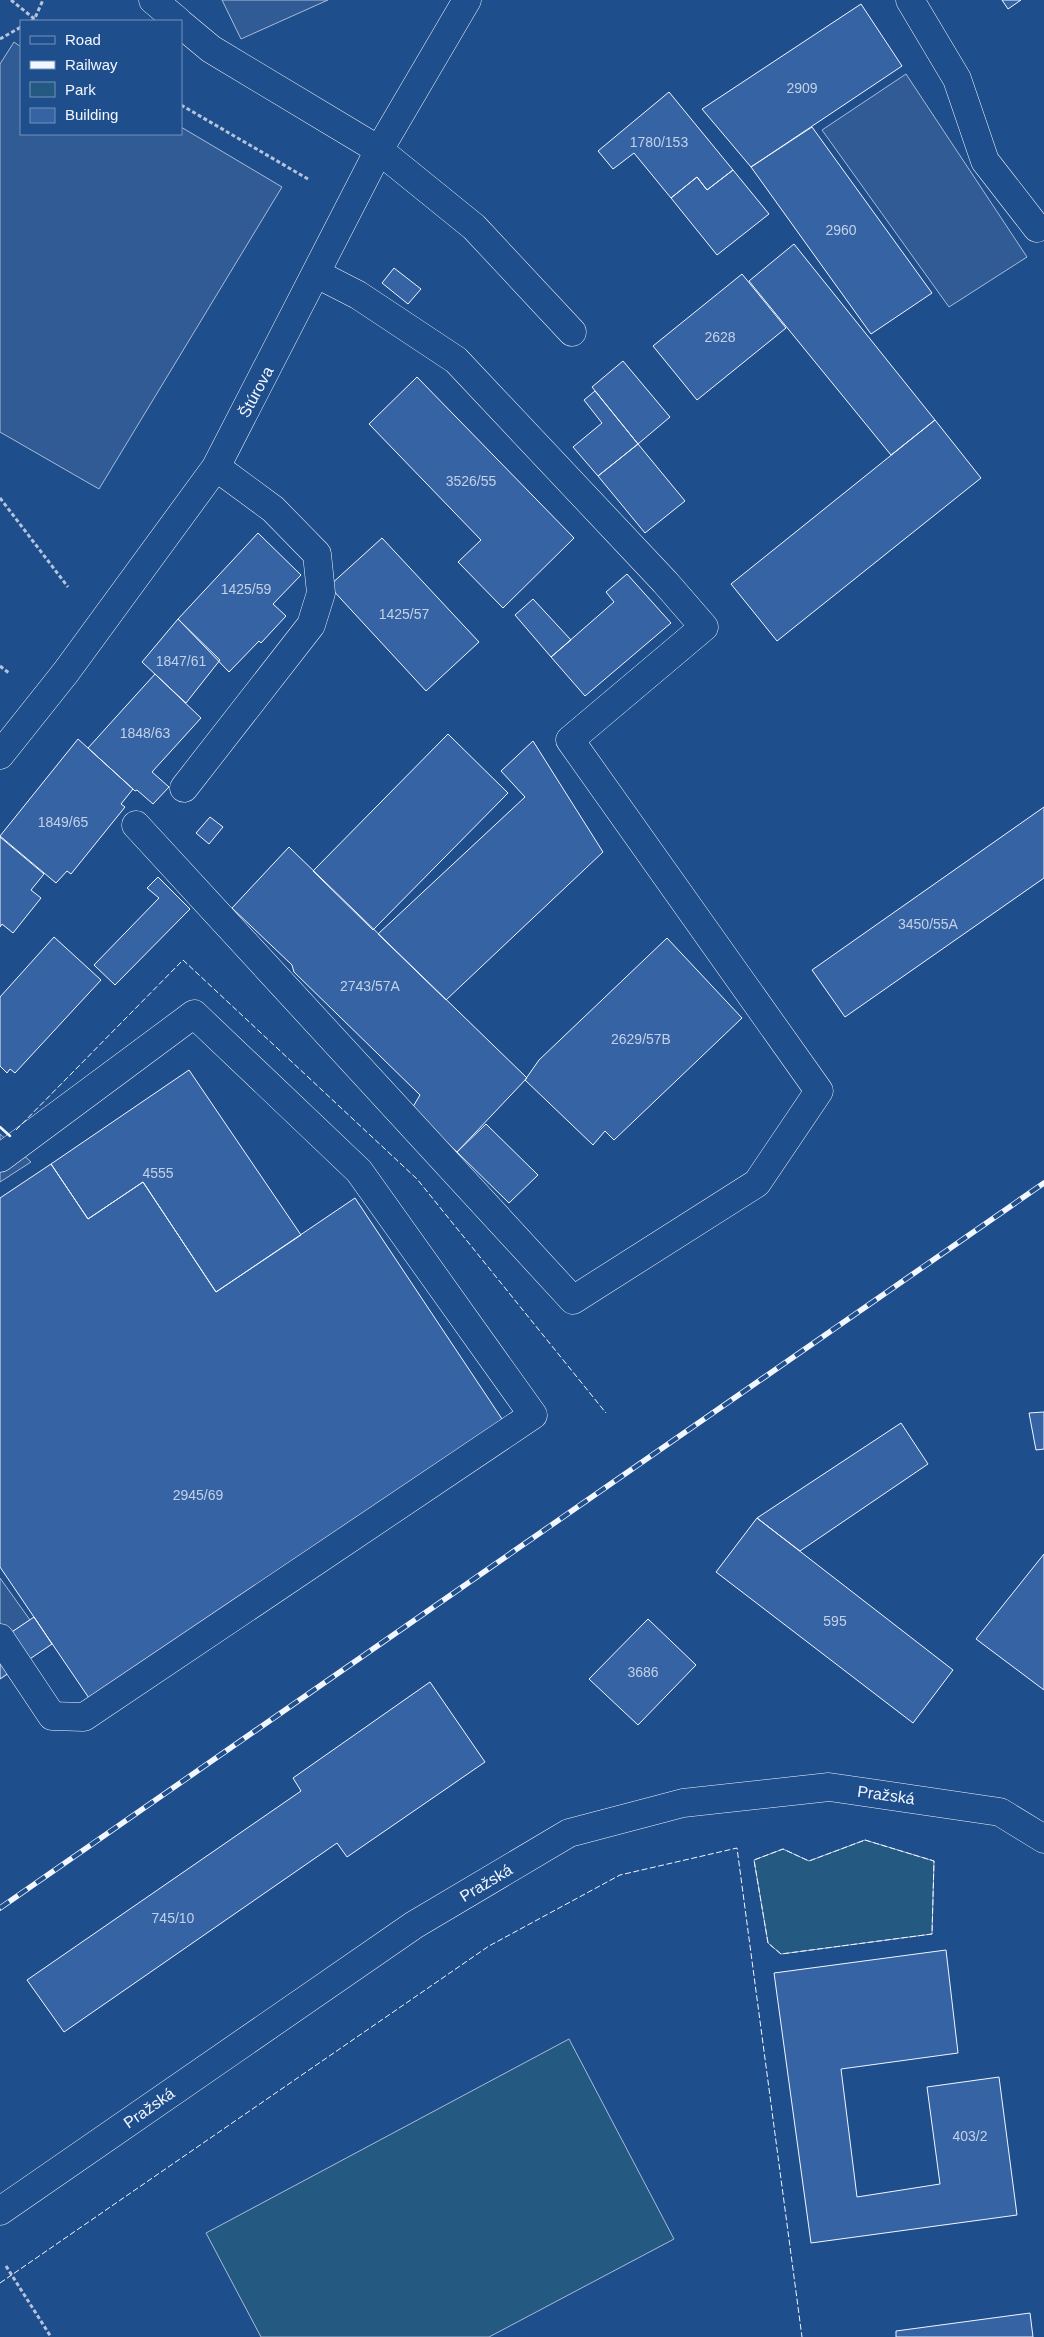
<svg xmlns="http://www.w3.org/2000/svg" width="1044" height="2337" font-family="Arial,sans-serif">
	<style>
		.green { fill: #245a82; stroke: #a8bbd7 }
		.parking { fill: #305b95; stroke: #a8bbd7 }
		.building { fill: #3563a3; stroke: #f2f6ff }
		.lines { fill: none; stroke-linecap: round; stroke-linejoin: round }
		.minor-casing { stroke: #f2f6ff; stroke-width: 29 }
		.path { stroke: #b3c4dc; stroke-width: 3; stroke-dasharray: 4 2.5; stroke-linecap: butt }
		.minor { stroke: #1f4e8c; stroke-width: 28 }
		.rail-casing { stroke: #f2f6ff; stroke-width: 5.5 }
		.rail { stroke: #1f4e8c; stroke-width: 4; stroke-dasharray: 11; stroke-linecap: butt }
		.fence { stroke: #f2f6ff; stroke-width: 1; stroke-dasharray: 6 2.5; stroke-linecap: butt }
		.wall { stroke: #f2f6ff; stroke-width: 2.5 }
		.labels { text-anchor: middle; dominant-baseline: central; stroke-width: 4; stroke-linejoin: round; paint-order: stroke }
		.number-label { font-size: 14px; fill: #c3d1e8 }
		.street-label { font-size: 16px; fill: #f2f6ff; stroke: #1f4e8c }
	</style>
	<rect width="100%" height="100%" fill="#1f4e8c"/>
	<!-- green -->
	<path class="green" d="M 865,1840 L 934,1861 L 932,1934 L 781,1954 L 768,1943 L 754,1860 L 783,1849 L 809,1861 Z
		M 569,2039 L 674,2239 L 489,2337 L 261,2337 L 206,2233 Z"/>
	<!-- parking -->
	<path class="parking" d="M 222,0 L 328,0 L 241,39 Z
		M 14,42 L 21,47 L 21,134 L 181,134 L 181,127 L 282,187 L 99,489 L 0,432 L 0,64 Z
		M 906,74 L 1027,257 L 949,307 L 822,130 Z
		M 0,1134 L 31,1162 L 0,1182 Z
		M 0,1578 L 30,1620 L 0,1640 Z"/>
	<!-- building -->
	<path class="building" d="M 1002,0 L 1021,0 L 1008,9 Z
		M 861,4 L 902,66 L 751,167 L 702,109 Z
		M 669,92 L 733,170 L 707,190 L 697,177 L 671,198 L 634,153 L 613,169 L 598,151 Z
		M 812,127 L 932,293 L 871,334 L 751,167 Z
		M 733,170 L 769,214 L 717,255 L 671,198 L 697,177 L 707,190 Z
		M 794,244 L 935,420 L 891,455 L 749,281 Z
		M 394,268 L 421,289 L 408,304 L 382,283 Z
		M 742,274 L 786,328 L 697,400 L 653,346 Z
		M 623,361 L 670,417 L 638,444 L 592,387 Z
		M 417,377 L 574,538 L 503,608 L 458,562 L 481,540 L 369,424 Z
		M 595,391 L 638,444 L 598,476 L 573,447 L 602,423 L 584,400 Z
		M 935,420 L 981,478 L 777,641 L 731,584 Z
		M 638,444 L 685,501 L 645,533 L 598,476 Z
		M 258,533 L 301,575 L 273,604 L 286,616 L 261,643 L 259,641 L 229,672 L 178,619 Z
		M 382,538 L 479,642 L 426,691 L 329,586 Z
		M 627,574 L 671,623 L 585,696 L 551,657 L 614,602 L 606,592 Z
		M 533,599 L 571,640 L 551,657 L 515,615 Z
		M 178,619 L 220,660 L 186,703 L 142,662 Z
		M 155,674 L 201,718 L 152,772 L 169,787 L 153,804 L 137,790 L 135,791 L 133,789 L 88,748 Z
		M 448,734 L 508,793 L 373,930 L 313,871 Z
		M 78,739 L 133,789 L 121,804 L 125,807 L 71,874 L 67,871 L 56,883 L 0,836 Z
		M 533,741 L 603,852 L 446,1000 L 378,934 L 525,797 L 501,771 Z
		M 1044,807 L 1044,878 L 845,1017 L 812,970 Z
		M 210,817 L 223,827 L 209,844 L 196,833 Z
		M 0,837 L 44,874 L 31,890 L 41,898 L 13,933 L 2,924 L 0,927 Z
		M 289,847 L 527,1078 L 457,1152 L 411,1110 L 420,1095 L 294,972 L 292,965 L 232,908 Z
		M 158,877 L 190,909 L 115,985 L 94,965 L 159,898 L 147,888 Z
		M 54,937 L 101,980 L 15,1073 L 10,1069 L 7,1073 L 0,1066 L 0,997 Z
		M 667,938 L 742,1018 L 614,1140 L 605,1131 L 593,1145 L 525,1080 L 539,1060 Z
		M 189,1070 L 301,1235 L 216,1292 L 143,1182 L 88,1219 L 51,1164 Z
		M 486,1124 L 538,1175 L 509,1203 L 457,1152 Z
		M 51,1164 L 88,1219 L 143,1182 L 216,1292 L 355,1198 L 504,1422 L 91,1701 L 0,1567 L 0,1198 Z
		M 1044,1412 L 1044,1449 L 1036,1450 L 1029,1413 Z
		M 901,1423 L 928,1464 L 800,1551 L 757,1518 Z
		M 757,1518 L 953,1670 L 913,1723 L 716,1572 Z
		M 1044,1554 L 1044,1690 L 976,1639 Z
		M 34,1617 L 52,1644 L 0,1679 L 0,1640 Z
		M 648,1619 L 696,1665 L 638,1725 L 589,1679 Z
		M 430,1682 L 485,1762 L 347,1857 L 337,1843 L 64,2032 L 27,1980 L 301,1791 L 293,1778 Z
		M 946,1950 L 958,2053 L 841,2069 L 857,2197 L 940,2184 L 927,2087 L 999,2077 L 1017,2215 L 811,2243 L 774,1973 Z
		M 1030,2313 L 1033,2337 L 896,2337 L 896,2331 Z"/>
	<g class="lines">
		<!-- minor casing -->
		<g class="minor-casing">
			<path id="minor" d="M 153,0 L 178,21
				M 910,0 L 957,79 L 985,161 L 1037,228
				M 181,24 L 211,49 L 379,150 L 474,227 L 572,332
				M 0,755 L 66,672 L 216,467 L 379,150 L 467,0
				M 184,788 L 311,625 L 321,593 L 317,554 L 273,509 L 216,467
				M 136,825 L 573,1300 L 757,1183 L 819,1091 L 570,740 L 704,627 L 665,582 L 456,360 L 358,295 L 317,274
				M 0,1158 L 194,1014 L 359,1171 L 533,1415 L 84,1717 L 52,1716 L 0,1638
				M 0,2211 L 414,1925 L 569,1833 L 683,1803 L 829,1787 L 1000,1812 L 1044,1839"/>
		</g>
		<!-- path -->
		<path class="path" d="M 11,0 L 37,21
			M 31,21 L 34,20 L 43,0
			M 0,39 L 21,27
			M 181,105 L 308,179
			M 0,498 L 68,587
			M 0,666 L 9,673
			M 6,2266 L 51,2337"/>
		<!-- minor -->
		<use href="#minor" class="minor"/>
		<!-- rail casing -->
		<g class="rail-casing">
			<path id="rail" d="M 0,1908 L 1044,1183"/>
		</g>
		<!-- rail -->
		<use href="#rail" class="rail"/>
		<!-- fence -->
		<path class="fence" d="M 16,1130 L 183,960 L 417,1179 L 606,1413
			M 865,1840 L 934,1861 L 932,1934 L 781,1954 L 768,1943 L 754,1860 L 783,1849 L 809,1861 Z
			M 0,2283 L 489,1946 L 620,1875 L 737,1848 L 802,2337"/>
		<!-- wall -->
		<path class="wall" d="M 0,1127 L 10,1136"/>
	</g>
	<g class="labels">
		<!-- number labels -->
		<g class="number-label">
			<text x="802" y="88">2909</text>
			<text x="659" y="142">1780/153</text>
			<text x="841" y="230">2960</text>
			<text x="720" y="337">2628</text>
			<text x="471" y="481">3526/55</text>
			<text x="246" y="589">1425/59</text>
			<text x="404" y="614">1425/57</text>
			<text x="181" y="661">1847/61</text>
			<text x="145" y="733">1848/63</text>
			<text x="63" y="822">1849/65</text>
			<text x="928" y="924">3450/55A</text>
			<text x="370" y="986">2743/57A</text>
			<text x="641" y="1039">2629/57B</text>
			<text x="158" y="1173">4555</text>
			<text x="198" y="1495">2945/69</text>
			<text x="835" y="1621">595</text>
			<text x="643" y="1672">3686</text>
			<text x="173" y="1918">745/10</text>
			<text x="970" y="2136">403/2</text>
		</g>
		<!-- street labels -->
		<g class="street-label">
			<text transform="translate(256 392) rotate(-62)">Štúrova</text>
			<text transform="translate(886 1795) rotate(8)">Pražská</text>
			<text transform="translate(486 1883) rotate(-31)">Pražská</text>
			<text transform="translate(149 2108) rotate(-35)">Pražská</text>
		</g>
	</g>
	<!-- legend -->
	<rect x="20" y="20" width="162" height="115" fill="#1f4e8c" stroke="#7391ba"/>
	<rect x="30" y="36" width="25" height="8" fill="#1f4e8c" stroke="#7391ba"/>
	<text x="65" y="45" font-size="15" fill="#f2f6ff">Road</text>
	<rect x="30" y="61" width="25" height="8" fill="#f2f6ff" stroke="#7391ba"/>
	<text x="65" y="70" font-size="15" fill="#f2f6ff">Railway</text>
	<rect x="30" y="82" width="25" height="15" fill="#245a82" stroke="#7391ba"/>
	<text x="65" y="95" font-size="15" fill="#f2f6ff">Park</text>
	<rect x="30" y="108" width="25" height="15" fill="#3563a3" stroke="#7391ba"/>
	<text x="65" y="120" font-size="15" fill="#f2f6ff">Building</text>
</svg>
